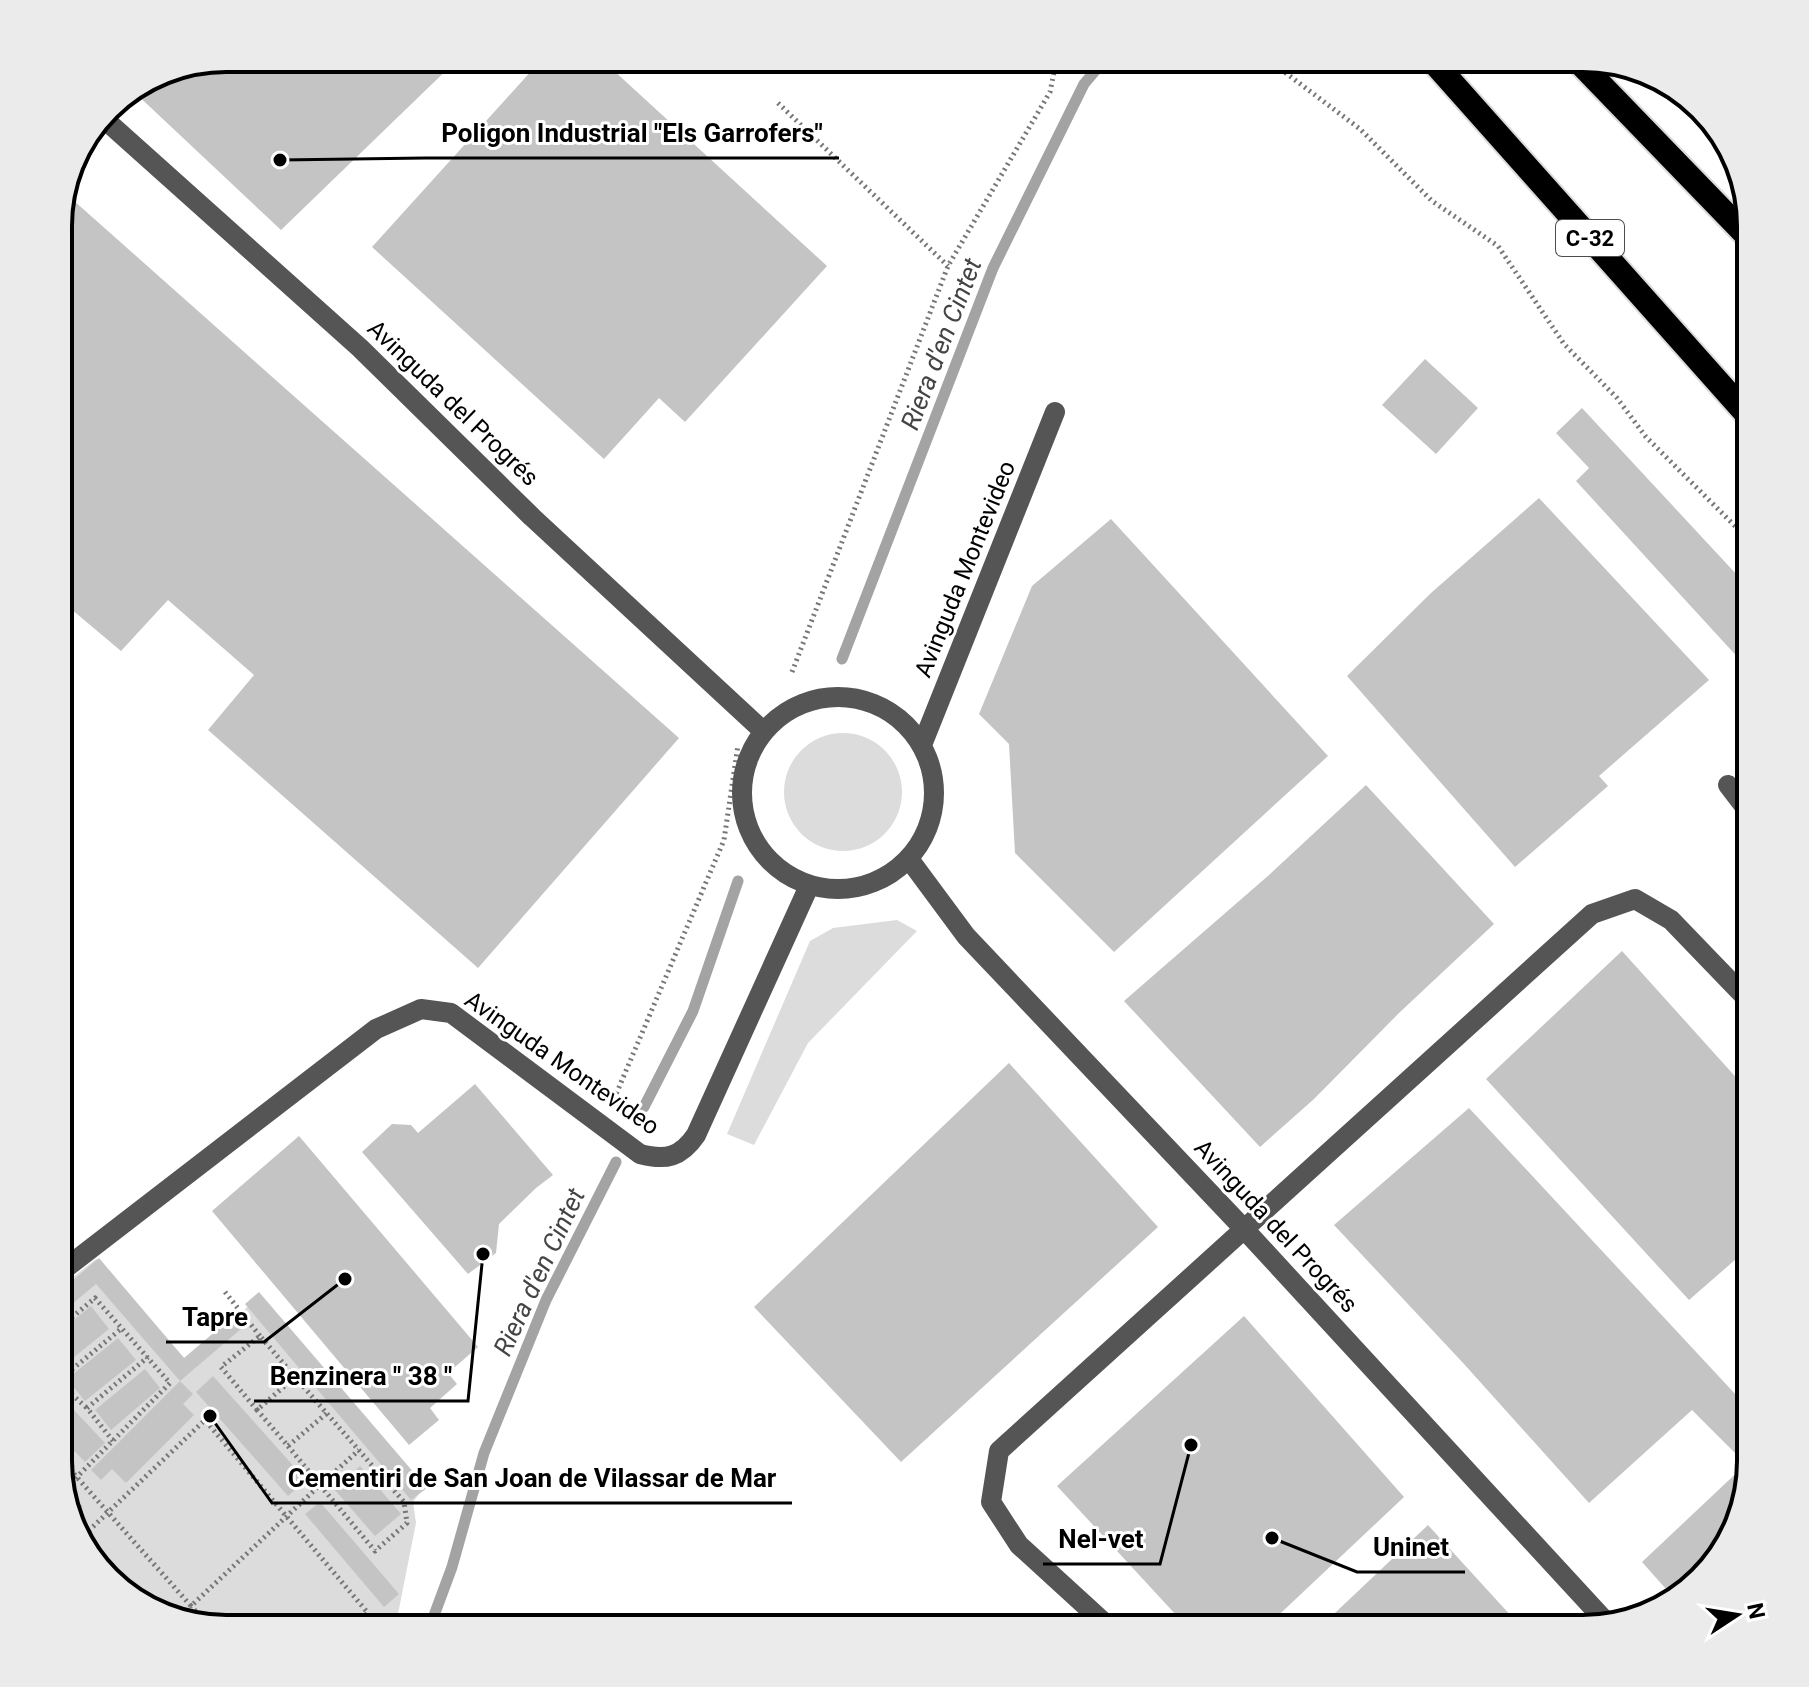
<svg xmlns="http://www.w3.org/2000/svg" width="1809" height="1687" font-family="Roboto,sans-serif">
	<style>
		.green { fill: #dcdcdc }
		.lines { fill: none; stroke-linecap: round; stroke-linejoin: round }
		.stream { stroke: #a3a3a3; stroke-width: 11 }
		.building { fill: #c4c4c4 }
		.highway-casing { stroke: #dbdbdb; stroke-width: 28 }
		.path { stroke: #777; stroke-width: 5; stroke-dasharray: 2 4; stroke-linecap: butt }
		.minor { stroke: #555; stroke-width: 20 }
		.highway { stroke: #000; stroke-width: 24 }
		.labels { text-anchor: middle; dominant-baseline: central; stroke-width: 6; stroke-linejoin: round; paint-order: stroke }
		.shield { fill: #fff; stroke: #4c4c4c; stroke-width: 2 }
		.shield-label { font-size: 22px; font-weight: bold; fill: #000 }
		.street-label { font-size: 24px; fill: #000; stroke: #fff }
		.water-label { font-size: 26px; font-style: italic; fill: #444; stroke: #fff }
		.rim { fill: none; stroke: #000; stroke-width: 4 }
		.leader { fill: none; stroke: #000; stroke-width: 3 }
		.callout-dot { fill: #000; stroke: #fff; stroke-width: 3 }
		.callout-label { font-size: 26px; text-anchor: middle; font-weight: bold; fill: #000; stroke: #fff; stroke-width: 6; stroke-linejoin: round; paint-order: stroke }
	</style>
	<rect width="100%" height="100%" fill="#fff"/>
	<!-- green -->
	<path class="green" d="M784 792a59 59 0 1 1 118 0a59 59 0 1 1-118 0Z
		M 897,920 L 917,931 L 808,1043 L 754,1145 L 727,1134 L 810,941 L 833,928 Z
		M 96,1259 L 186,1360 L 259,1297 L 424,1487 L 413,1502 L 416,1523 L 395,1629 L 226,1629 L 161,1616 L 107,1579 L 71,1526 L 58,1471 L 58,1289 Z"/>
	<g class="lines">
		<!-- stream -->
		<path class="stream" d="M 842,659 L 993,268 L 1084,84 L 1106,58
			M 644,1107 L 693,1011 L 738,881
			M 429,1629 L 452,1567 L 484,1453 L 546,1300 L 616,1162"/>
	</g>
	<!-- building -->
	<path class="building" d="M 226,58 L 459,58 L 281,230 L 132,90 L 162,71 Z
		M 543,58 L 600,58 L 827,266 L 685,422 L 659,398 L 604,459 L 372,247 Z
		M 64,192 L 679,738 L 478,968 L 208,730 L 254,675 L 168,600 L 121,651 L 58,598 L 58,215 Z
		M 1425,359 L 1478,408 L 1436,454 L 1382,405 Z
		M 1582,408 L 1751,590 L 1751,654 L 1742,662 L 1576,481 L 1589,468 L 1556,433 Z
		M 1539,498 L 1709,680 L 1599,776 L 1608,786 L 1515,867 L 1347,676 L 1431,593 Z
		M 1111,519 L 1328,756 L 1114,952 L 1015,853 L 1009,744 L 979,714 L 1032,586 Z
		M 1366,785 L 1494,924 L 1399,1013 L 1314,1099 L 1260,1147 L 1124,1001 L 1269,875 Z
		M 1622,951 L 1751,1094 L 1751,1246 L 1689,1300 L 1486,1079 Z
		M 1009,1063 L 1158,1227 L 901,1462 L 754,1307 Z
		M 475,1084 L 553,1175 L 536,1188 L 499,1224 L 496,1253 L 468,1274 L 362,1152 L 392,1124 L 411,1125 L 418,1133 Z
		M 1469,1108 L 1751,1411 L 1751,1461 L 1738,1526 L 1701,1580 L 1674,1598 L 1642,1562 L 1746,1464 L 1692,1410 L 1589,1503 L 1464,1364 L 1334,1225 Z
		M 299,1136 L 478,1347 L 448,1373 L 457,1384 L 430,1408 L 439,1420 L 409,1445 L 212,1211 Z
		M 99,1258 L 184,1358 L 231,1318 L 241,1329 L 180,1381 L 96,1284 L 58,1316 L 58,1293 Z
		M 259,1292 L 427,1488 L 411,1500 L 245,1304 Z
		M 91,1306 L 109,1329 L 58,1370 L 58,1333 Z
		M 1244,1316 L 1404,1497 L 1264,1629 L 1189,1629 L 1057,1486 Z
		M 118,1338 L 136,1360 L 85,1401 L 67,1379 Z
		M 145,1369 L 160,1388 L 111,1430 L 95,1410 Z
		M 213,1376 L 306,1480 L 288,1496 L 196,1392 Z
		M 180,1381 L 193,1394 L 183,1404 L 194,1415 L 126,1483 L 112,1469 L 101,1480 L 91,1470 Z
		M 58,1393 L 105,1443 L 85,1462 L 58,1434 Z
		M 360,1466 L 401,1514 L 375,1536 L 334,1489 Z
		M 70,1496 L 83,1506 L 71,1519 L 82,1527 L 76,1533 L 71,1526 L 65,1500 Z
		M 320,1502 L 399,1594 L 384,1607 L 305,1514 Z
		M 1428,1525 L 1523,1629 L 1318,1629 Z"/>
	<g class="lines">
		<!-- highway casing -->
		<g class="highway-casing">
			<path id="highway" d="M 1430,58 L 1751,419
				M 1575,58 L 1751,240"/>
		</g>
		<!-- path -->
		<path class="path" d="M 1266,58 L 1360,129 L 1432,201 L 1498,246 L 1564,344 L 1617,398 L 1646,437 L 1751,542
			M 778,103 L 948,266
			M 792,672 L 948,266 L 1050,92 L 1057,58
			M 614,1099 L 724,840 L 738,745
			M 225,1292 L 260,1336
			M 58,1329 L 95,1298 L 170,1383 L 63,1491
			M 58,1381 L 122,1328
			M 58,1382 L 87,1408
			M 257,1410 L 221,1367 L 260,1336 L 295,1377 L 257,1410 L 288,1446 L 327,1413
			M 113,1441 L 87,1408 L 148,1357
			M 288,1446 L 320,1485 L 359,1450
			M 58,1456 L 191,1606 L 320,1485 L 375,1551 L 407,1523 L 404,1502 L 295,1377
			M 80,1539 L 205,1420 L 368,1613 L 351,1629
			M 177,1619 L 191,1606 L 208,1625"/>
		<!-- minor -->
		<path class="minor" d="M 102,117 L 360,348 L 532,517 L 763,731
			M742 793a96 96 0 1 1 192 0a96 96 0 1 1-192 0Z
			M 922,745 L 1055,412
			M 1728,785 L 1751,815
			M 909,859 L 966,936 L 1245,1230 L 1609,1625
			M 58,1274 L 376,1029 L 421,1009 L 451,1013 L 640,1154 C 666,1161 681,1157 696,1135 L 809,886
			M 1111,1629 L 1019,1545 L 991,1502 L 999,1451 L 1592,914 L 1635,899 L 1671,920 L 1751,1003"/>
		<!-- highway -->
		<use href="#highway" class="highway"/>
	</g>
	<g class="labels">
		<!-- shield labels -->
		<rect class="shield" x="1556" y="220" width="68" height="36" rx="6"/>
		<g class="shield-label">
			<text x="1590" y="238">C-32</text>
		</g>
		<!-- street labels -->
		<g class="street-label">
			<text transform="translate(453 403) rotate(44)">Avinguda del Progrés</text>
			<text transform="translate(965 569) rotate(-68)">Avinguda Montevideo</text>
			<text transform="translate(562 1063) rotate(35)">Avinguda Montevideo</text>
			<text transform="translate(1276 1226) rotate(47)">Avinguda del Progrés</text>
		</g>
		<!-- water labels -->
		<g class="water-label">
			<text transform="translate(941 344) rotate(-69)">Riera d'en Cintet</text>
			<text transform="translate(539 1272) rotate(-65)">Riera d'en Cintet</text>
		</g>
	</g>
	<!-- crop -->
	<path d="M0 0H1809V1687H0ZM226 72H1583A154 154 0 0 1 1737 226V1461A154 154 0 0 1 1583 1615H226A154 154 0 0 1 72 1461V226A154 154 0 0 1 226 72Z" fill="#ebebeb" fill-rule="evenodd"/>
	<path class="rim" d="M226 72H1583A154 154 0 0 1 1737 226V1461A154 154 0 0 1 1583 1615H226A154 154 0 0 1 72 1461V226A154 154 0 0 1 226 72Z"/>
	<!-- callouts -->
	<path class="leader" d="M280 160L425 158H839M345 1279L264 1342H166M483 1254L468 1401H254M210 1416L272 1503H792M1191 1445L1160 1564H1043M1272 1538L1357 1572H1465"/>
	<g class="callout-dot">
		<circle cx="280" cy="160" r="8"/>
		<circle cx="345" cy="1279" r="8"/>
		<circle cx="483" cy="1254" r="8"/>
		<circle cx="210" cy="1416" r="8"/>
		<circle cx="1191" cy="1445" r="8"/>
		<circle cx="1272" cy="1538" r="8"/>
	</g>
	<g class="callout-label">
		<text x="632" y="142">Poligon Industrial "Els Garrofers"</text>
		<text x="215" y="1326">Tapre</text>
		<text x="361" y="1385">Benzinera " 38 "</text>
		<text x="532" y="1487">Cementiri de San Joan de Vilassar de Mar</text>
		<text x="1101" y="1548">Nel-vet</text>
		<text x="1411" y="1556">Uninet</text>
	</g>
	<!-- north arrow -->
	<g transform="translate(1737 1615) rotate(78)" stroke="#ffffff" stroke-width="6" paint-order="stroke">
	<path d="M0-6L14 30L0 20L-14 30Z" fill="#000000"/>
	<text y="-12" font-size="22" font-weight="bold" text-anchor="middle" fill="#000000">N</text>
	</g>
</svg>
